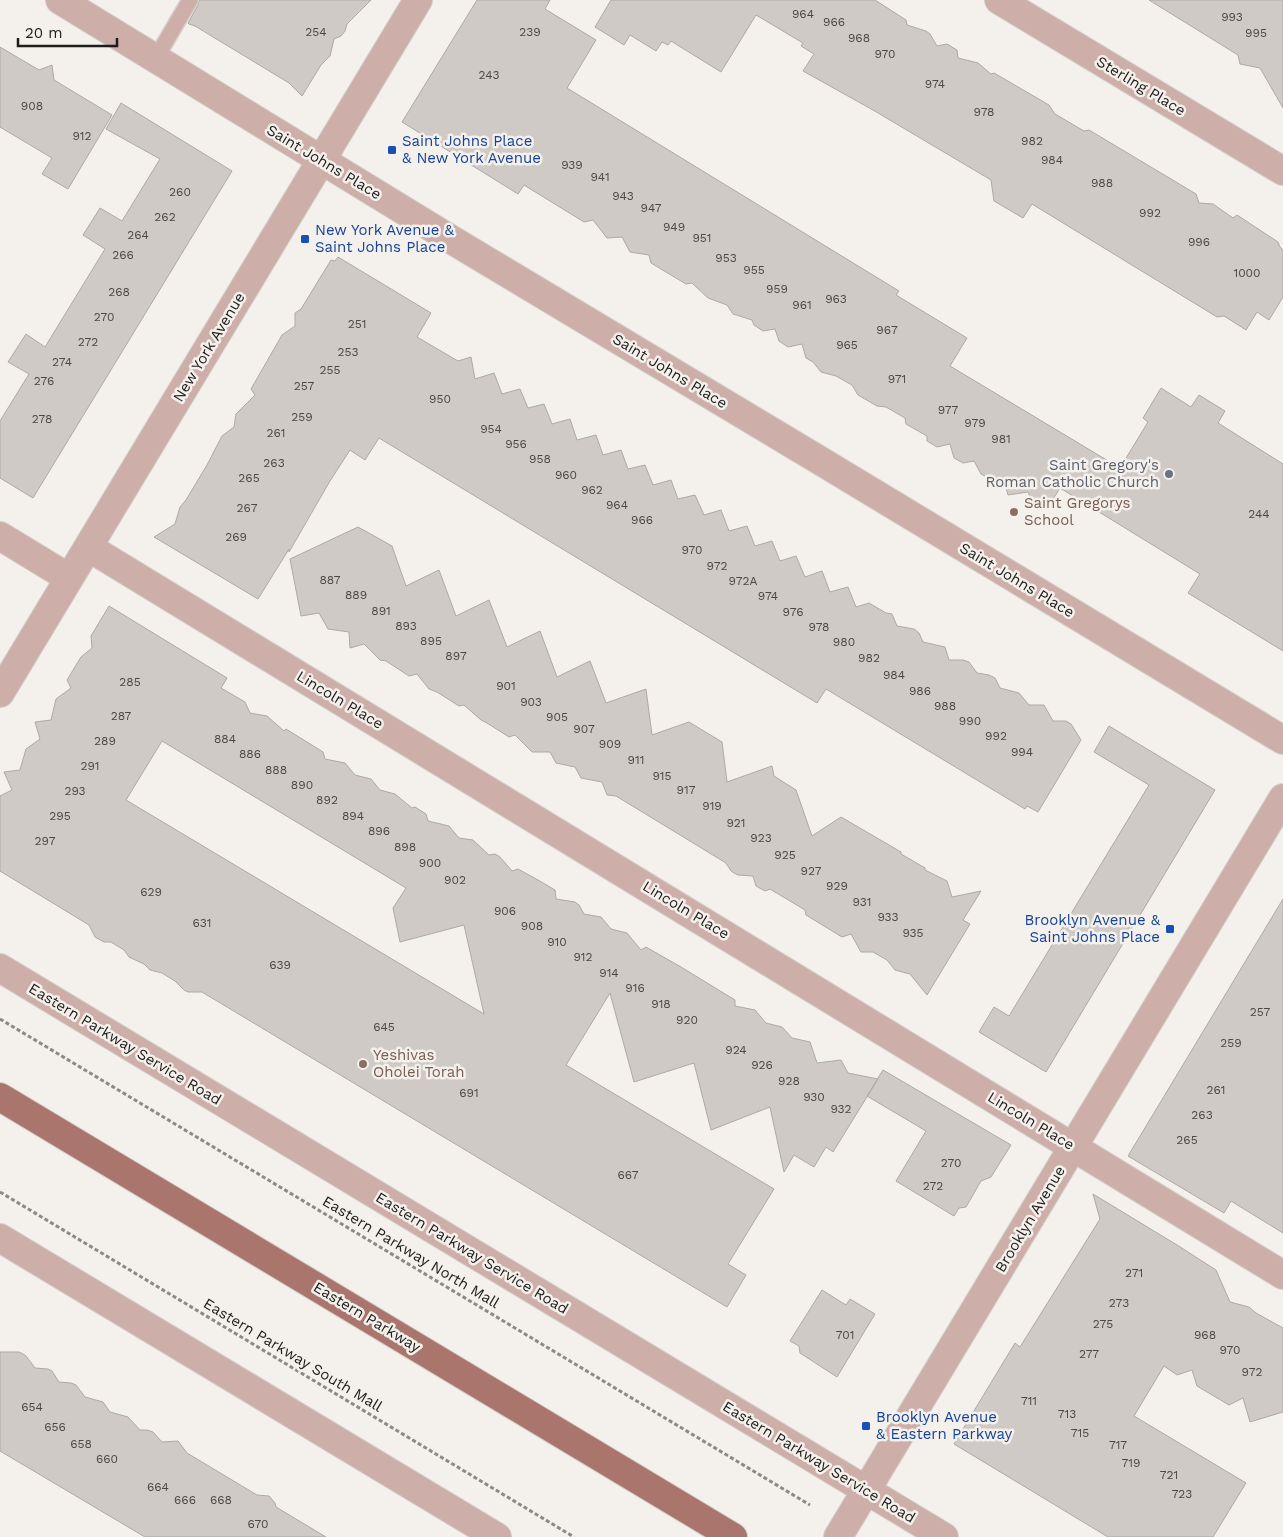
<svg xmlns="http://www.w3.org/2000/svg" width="1283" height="1537" font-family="'Work Sans',sans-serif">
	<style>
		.building { fill: #cfcac5; stroke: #ada9a4; fill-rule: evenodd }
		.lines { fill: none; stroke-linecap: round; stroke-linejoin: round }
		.service-casing { stroke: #d2ceca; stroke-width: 18 }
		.minor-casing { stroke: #d2ceca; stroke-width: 30 }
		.primary-casing { stroke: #d2ceca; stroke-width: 30 }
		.path { stroke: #8c8a86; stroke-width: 3; stroke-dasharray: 4 2.5; stroke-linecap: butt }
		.service { stroke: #cdaea9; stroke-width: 15 }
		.minor { stroke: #cdaea9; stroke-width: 28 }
		.primary { stroke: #aa756d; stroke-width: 28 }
		.transit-dot { fill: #1a4fb4; stroke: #f4f0eb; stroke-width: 2 }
		.worship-dot { fill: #6b7280; stroke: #f4f0eb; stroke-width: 2 }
		.education-dot { fill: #8d6e63; stroke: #f4f0eb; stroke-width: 2 }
		.labels { text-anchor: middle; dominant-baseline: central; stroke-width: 5; stroke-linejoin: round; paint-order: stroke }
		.number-label { font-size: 12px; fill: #4a4846 }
		.street-label { font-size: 15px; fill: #1e1d1b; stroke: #f4f0eb }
		.transit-label { font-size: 15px; fill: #164399; stroke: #f4f0eb; text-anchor: start }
		.worship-label { font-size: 15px; fill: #5b616d; stroke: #f4f0eb; text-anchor: end }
		.education-label { font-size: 15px; fill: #785e54; stroke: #f4f0eb; text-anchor: start }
	</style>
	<rect width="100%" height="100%" fill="#f4f0eb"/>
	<!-- building -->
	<path class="building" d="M 199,0 L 371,0 L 347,24 L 345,31 L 341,36 L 334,39 L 330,56 L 321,65 L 302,96 L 289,83 L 195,26 L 189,24 L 188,23 L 198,5 Z
		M 477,0 L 550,0 L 545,9 L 596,40 L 567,88 L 899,291 L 896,295 L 967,338 L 950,366 L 1120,468 L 1148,422 L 1143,418 L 1161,388 L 1191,407 L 1199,395 L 1225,411 L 1218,423 L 1283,464 L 1283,651 L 1188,593 L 1200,574 L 1060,488 L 1047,509 L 1032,501 L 1028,492 L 1008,495 L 1003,477 L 989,478 L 981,474 L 974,461 L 963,463 L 954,458 L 950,444 L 937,447 L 927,441 L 927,436 L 906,424 L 905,418 L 886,407 L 877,406 L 858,395 L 852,385 L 836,376 L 821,372 L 813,362 L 806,358 L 802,344 L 788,347 L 779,341 L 775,329 L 763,331 L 754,325 L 752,320 L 733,314 L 727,305 L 708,298 L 692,283 L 686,284 L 651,263 L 649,255 L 630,252 L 622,237 L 607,238 L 593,220 L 584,222 L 524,185 L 518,194 L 402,122 Z
		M 611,0 L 875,0 L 906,20 L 907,25 L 926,31 L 930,34 L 937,46 L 947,44 L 957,50 L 958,58 L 978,63 L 991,74 L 994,73 L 1049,105 L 1055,114 L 1084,131 L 1089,130 L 1196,194 L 1199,203 L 1213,204 L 1233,218 L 1237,215 L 1278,242 L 1280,247 L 1283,250 L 1283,297 L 1269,320 L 1257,312 L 1246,330 L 1224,316 L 1217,317 L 1032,204 L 1023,218 L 994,201 L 991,180 L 873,110 L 803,71 L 814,54 L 801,46 L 803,43 L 756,15 L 721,72 L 671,41 L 668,45 L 662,42 L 656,51 L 630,35 L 624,45 L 595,27 Z
		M 1149,0 L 1283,0 L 1283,108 L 1260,68 L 1240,64 L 1238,55 Z
		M 0,47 L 39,70 L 52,65 L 54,80 L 112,115 L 68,189 L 42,174 L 52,158 L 0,127 Z
		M 121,103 L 232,171 L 33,498 L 0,478 L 0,421 L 29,374 L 8,362 L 26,334 L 45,347 L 105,249 L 83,235 L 100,208 L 122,221 L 160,159 L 106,129 Z
		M 338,257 L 431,313 L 417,337 L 458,361 L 471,357 L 475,379 L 494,373 L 502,394 L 520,389 L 528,408 L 544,404 L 552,424 L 570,419 L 577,440 L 596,435 L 603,455 L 621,450 L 628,469 L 645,465 L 653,485 L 671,480 L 678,499 L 695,495 L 704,515 L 721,510 L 729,531 L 747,526 L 755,546 L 772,541 L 780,561 L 796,556 L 805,577 L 822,571 L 830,592 L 848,587 L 856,607 L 869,603 L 886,613 L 892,614 L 897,626 L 914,629 L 919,633 L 923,642 L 945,647 L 949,660 L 963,660 L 969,662 L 977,673 L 989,675 L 995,678 L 1000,688 L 1019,693 L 1029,705 L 1044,705 L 1053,721 L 1066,721 L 1071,724 L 1081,740 L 1038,812 L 1027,806 L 1025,809 L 826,689 L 817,703 L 379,438 L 365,460 L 350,450 L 330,481 L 289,552 L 289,549 L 258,599 L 154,537 L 175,524 L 180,507 L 186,500 L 207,465 L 222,436 L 234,427 L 236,414 L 255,395 L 251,389 L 282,335 L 295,326 L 295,313 L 301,309 L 331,260 L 335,261 Z
		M 358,527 L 392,546 L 406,586 L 439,570 L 456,616 L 489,600 L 507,647 L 540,631 L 557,677 L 590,661 L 606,703 L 646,689 L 652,735 L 689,722 L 722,742 L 727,782 L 772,766 L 774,776 L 796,790 L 812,836 L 841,817 L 901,852 L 901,854 L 925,868 L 925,870 L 947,881 L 952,897 L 981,891 L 963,920 L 970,924 L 927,995 L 910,974 L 895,970 L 887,960 L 873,952 L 861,952 L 851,934 L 842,937 L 806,915 L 805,910 L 770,889 L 765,891 L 756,886 L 753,876 L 738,875 L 734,873 L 731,871 L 726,863 L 616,796 L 607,795 L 602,782 L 581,778 L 575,767 L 556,763 L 550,752 L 532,752 L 515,735 L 509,737 L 487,723 L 481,720 L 464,705 L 459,706 L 437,692 L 429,689 L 417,674 L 409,676 L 386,661 L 380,660 L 364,644 L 350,648 L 349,632 L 328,629 L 319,613 L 301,616 L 290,559 Z
		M 109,606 L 227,678 L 221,688 L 245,702 L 250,713 L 267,716 L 284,731 L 286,729 L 323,752 L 325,759 L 345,763 L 355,775 L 371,779 L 380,790 L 395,794 L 412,808 L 415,807 L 426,814 L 428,821 L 449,826 L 459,838 L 473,840 L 489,855 L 495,854 L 500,857 L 512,871 L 518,869 L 538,880 L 555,890 L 556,899 L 575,902 L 579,905 L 584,914 L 601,917 L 611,929 L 627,933 L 641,950 L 646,947 L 681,967 L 735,1000 L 735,1006 L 755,1010 L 766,1023 L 782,1027 L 792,1038 L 810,1042 L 817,1063 L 841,1060 L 848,1073 L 878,1079 L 833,1152 L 826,1147 L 814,1167 L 794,1155 L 784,1172 L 770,1107 L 711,1130 L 694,1063 L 634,1082 L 610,993 L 566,1065 L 774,1189 L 728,1264 L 746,1275 L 727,1307 L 202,992 L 188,992 L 184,990 L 175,981 L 162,973 L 150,970 L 144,964 L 129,957 L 124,950 L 111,942 L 104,942 L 95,937 L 89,925 L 0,871 L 0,796 L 12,790 L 4,772 L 20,770 L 26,749 L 40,739 L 35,722 L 51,720 L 56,699 L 71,688 L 67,680 L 81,657 L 92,648 L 91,636 ZM 162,741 L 406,888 L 393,908 L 400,942 L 464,925 L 484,1014 L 126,800 Z
		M 1109,726 L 1215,790 L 1046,1072 L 979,1032 L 994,1007 L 1009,1016 L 1149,785 L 1094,752 Z
		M 1283,899 L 1283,1233 L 1231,1201 L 1224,1213 L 1128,1156 Z
		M 883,1070 L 1011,1145 L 991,1177 L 981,1181 L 966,1207 L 959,1208 L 954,1216 L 896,1181 L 926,1131 L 867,1096 Z
		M 1093,1194 L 1177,1245 L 1216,1270 L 1230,1302 L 1249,1307 L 1256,1313 L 1283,1328 L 1283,1412 L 1250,1422 L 1243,1398 L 1229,1405 L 1197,1386 L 1192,1370 L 1177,1375 L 1164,1366 L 1134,1416 L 1246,1483 L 1213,1537 L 1108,1537 L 954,1444 L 1015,1343 L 1020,1347 L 1100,1219 Z
		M 822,1290 L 846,1305 L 850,1299 L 875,1314 L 837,1377 L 800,1353 L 799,1346 L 790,1341 Z
		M 0,1352 L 19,1352 L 23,1354 L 26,1356 L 35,1368 L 48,1369 L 52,1371 L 59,1382 L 71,1383 L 76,1385 L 85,1397 L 103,1402 L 110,1412 L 128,1417 L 140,1430 L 147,1430 L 153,1432 L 162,1442 L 178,1441 L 187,1453 L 257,1495 L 269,1496 L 275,1503 L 276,1507 L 326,1537 L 145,1537 L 0,1451 Z"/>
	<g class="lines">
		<!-- service casing -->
		<g class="service-casing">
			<path id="service" d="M 156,58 L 190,0"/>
		</g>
		<!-- minor casing -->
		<g class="minor-casing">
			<path id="minor" d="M 60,0 C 191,79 321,161 452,240 C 729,407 1007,571 1283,740
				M 999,0 L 1283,171
				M 0,536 L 69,578
				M 88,547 L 1283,1275
				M 0,693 L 418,0
				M 0,968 L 944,1537
				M 0,1238 L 497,1537
				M 838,1537 L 1283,798"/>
		</g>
		<!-- primary casing -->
		<g class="primary-casing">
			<path id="primary" d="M 0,1097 L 733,1537"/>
		</g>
		<!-- path -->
		<path class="path" d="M 0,1019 L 810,1505
			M 0,1192 L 574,1537"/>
		<!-- service -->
		<use href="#service" class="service"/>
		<!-- minor -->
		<use href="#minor" class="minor"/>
		<!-- primary -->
		<use href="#primary" class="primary"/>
	</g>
	<!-- markers -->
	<g class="transit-dot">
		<rect x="387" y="145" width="10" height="10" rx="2.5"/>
		<rect x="300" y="234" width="10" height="10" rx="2.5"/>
		<rect x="1165" y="924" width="10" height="10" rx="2.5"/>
		<rect x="861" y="1421" width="10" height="10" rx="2.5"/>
	</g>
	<circle class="worship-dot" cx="1169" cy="474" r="5"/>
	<g class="education-dot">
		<circle cx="1014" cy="512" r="5"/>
		<circle cx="363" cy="1064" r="5"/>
	</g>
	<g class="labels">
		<!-- number labels -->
		<g class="number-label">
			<text x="803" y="14">964</text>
			<text x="1232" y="17">993</text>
			<text x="834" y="22">966</text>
			<text x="316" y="32">254</text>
			<text x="530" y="32">239</text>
			<text x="1256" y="33">995</text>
			<text x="859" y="38">968</text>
			<text x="885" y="54">970</text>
			<text x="489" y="75">243</text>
			<text x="935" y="84">974</text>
			<text x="32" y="106">908</text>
			<text x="984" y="112">978</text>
			<text x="82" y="136">912</text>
			<text x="1032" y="141">982</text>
			<text x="1052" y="160">984</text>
			<text x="572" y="165">939</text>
			<text x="600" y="177">941</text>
			<text x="1102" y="183">988</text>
			<text x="180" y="192">260</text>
			<text x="623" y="196">943</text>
			<text x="651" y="208">947</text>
			<text x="1150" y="213">992</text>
			<text x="165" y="217">262</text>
			<text x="674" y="227">949</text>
			<text x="138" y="235">264</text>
			<text x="702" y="238">951</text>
			<text x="1199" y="242">996</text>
			<text x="123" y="255">266</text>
			<text x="726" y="258">953</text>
			<text x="754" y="270">955</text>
			<text x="1247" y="273">1000</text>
			<text x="777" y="289">959</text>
			<text x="119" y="292">268</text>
			<text x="836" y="299">963</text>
			<text x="802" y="305">961</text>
			<text x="104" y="317">270</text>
			<text x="357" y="324">251</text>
			<text x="887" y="330">967</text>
			<text x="88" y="342">272</text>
			<text x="847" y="345">965</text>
			<text x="348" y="352">253</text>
			<text x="62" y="362">274</text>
			<text x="330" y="370">255</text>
			<text x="897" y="379">971</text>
			<text x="44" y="381">276</text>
			<text x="304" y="386">257</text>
			<text x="440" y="399">950</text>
			<text x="948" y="410">977</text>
			<text x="302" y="417">259</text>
			<text x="42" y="419">278</text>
			<text x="975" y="423">979</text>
			<text x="491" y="429">954</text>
			<text x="276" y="433">261</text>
			<text x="1001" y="439">981</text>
			<text x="516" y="444">956</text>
			<text x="540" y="459">958</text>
			<text x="274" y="463">263</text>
			<text x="566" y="475">960</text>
			<text x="249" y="478">265</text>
			<text x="592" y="490">962</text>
			<text x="617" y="505">964</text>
			<text x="247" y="508">267</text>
			<text x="1259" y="514">244</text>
			<text x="642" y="520">966</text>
			<text x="236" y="537">269</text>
			<text x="692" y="550">970</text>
			<text x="717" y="566">972</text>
			<text x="330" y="580">887</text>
			<text x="743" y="581">972A</text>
			<text x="356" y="595">889</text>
			<text x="768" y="596">974</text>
			<text x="381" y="611">891</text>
			<text x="793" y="612">976</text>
			<text x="406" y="626">893</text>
			<text x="819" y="627">978</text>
			<text x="431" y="641">895</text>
			<text x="844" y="642">980</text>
			<text x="456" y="656">897</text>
			<text x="869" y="658">982</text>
			<text x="894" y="675">984</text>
			<text x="130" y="682">285</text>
			<text x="506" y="686">901</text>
			<text x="920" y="691">986</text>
			<text x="531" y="702">903</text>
			<text x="945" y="706">988</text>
			<text x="121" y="716">287</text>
			<text x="557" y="717">905</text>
			<text x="970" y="721">990</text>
			<text x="584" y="729">907</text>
			<text x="996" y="736">992</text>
			<text x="225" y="739">884</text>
			<text x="105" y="741">289</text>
			<text x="610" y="744">909</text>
			<text x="1022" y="752">994</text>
			<text x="250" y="754">886</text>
			<text x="636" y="760">911</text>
			<text x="90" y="766">291</text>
			<text x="276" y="770">888</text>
			<text x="662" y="776">915</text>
			<text x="302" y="785">890</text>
			<text x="686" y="790">917</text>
			<text x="75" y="791">293</text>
			<text x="327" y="800">892</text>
			<text x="712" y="806">919</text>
			<text x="60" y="816">295</text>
			<text x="353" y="816">894</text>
			<text x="736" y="823">921</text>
			<text x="379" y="831">896</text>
			<text x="761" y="838">923</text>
			<text x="45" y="841">297</text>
			<text x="405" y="847">898</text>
			<text x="785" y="855">925</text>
			<text x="430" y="863">900</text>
			<text x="811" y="871">927</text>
			<text x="455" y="880">902</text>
			<text x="837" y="886">929</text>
			<text x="151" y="892">629</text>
			<text x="862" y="902">931</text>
			<text x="505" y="911">906</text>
			<text x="888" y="917">933</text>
			<text x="202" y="923">631</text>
			<text x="532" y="926">908</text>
			<text x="913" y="933">935</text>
			<text x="557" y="942">910</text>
			<text x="583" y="957">912</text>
			<text x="280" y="965">639</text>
			<text x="609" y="973">914</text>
			<text x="635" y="988">916</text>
			<text x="661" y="1004">918</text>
			<text x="1260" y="1012">257</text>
			<text x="687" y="1020">920</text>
			<text x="384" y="1027">645</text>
			<text x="1231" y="1043">259</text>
			<text x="736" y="1050">924</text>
			<text x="762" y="1065">926</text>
			<text x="789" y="1081">928</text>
			<text x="1216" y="1090">261</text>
			<text x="469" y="1093">691</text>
			<text x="814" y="1097">930</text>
			<text x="841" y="1109">932</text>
			<text x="1202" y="1115">263</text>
			<text x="1187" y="1140">265</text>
			<text x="951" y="1163">270</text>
			<text x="628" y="1175">667</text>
			<text x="933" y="1186">272</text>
			<text x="1134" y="1273">271</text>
			<text x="1119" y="1303">273</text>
			<text x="1103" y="1324">275</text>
			<text x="845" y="1335">701</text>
			<text x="1205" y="1335">968</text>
			<text x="1230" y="1350">970</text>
			<text x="1089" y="1354">277</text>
			<text x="1252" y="1372">972</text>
			<text x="1029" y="1401">711</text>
			<text x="32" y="1407">654</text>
			<text x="1067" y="1414">713</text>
			<text x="55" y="1427">656</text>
			<text x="1080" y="1433">715</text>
			<text x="81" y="1444">658</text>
			<text x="1118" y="1445">717</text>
			<text x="107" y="1459">660</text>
			<text x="1131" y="1463">719</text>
			<text x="1169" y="1475">721</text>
			<text x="158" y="1487">664</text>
			<text x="1182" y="1494">723</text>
			<text x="185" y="1500">666</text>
			<text x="221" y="1500">668</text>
			<text x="258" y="1524">670</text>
		</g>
		<!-- street labels -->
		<g class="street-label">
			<text transform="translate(1141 86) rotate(31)">Sterling Place</text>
			<text transform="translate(324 162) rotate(31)">Saint Johns Place</text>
			<text transform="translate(209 347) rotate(-59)">New York Avenue</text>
			<text transform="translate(670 371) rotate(31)">Saint Johns Place</text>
			<text transform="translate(1017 580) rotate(31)">Saint Johns Place</text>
			<text transform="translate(340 700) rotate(31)">Lincoln Place</text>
			<text transform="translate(686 910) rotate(31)">Lincoln Place</text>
			<text transform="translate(125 1044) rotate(31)">Eastern Parkway Service Road</text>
			<text transform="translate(1031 1121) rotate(31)">Lincoln Place</text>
			<text transform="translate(1030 1219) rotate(-59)">Brooklyn Avenue</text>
			<text transform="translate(411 1252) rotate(31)">Eastern Parkway North Mall</text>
			<text transform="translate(472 1253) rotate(31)">Eastern Parkway Service Road</text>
			<text transform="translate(367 1317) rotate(31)">Eastern Parkway</text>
			<text transform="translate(293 1355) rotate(31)">Eastern Parkway South Mall</text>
			<text transform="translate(819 1462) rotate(31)">Eastern Parkway Service Road</text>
		</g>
		<!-- transit labels -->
		<g class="transit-label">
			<text x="402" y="141">Saint Johns Place<tspan x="402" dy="17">&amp; New York Avenue</tspan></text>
			<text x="315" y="230">New York Avenue &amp;<tspan x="315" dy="17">Saint Johns Place</tspan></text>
			<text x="1160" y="920" text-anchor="end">Brooklyn Avenue &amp;<tspan x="1160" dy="17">Saint Johns Place</tspan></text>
			<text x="876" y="1417">Brooklyn Avenue<tspan x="876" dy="17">&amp; Eastern Parkway</tspan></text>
		</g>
		<!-- worship labels -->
		<g class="worship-label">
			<text x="1159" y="465">Saint Gregory's<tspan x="1159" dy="17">Roman Catholic Church</tspan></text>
		</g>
		<!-- education labels -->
		<g class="education-label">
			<text x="1024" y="503">Saint Gregorys<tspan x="1024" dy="17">School</tspan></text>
			<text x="373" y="1055">Yeshivas<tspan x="373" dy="17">Oholei Torah</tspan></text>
		</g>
	</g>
	<!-- scale -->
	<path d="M18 38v8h99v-8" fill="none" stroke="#1e1d1b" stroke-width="2.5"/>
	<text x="25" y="38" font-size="15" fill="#1e1d1b" stroke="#f4f0eb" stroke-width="4" paint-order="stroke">20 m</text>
</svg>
